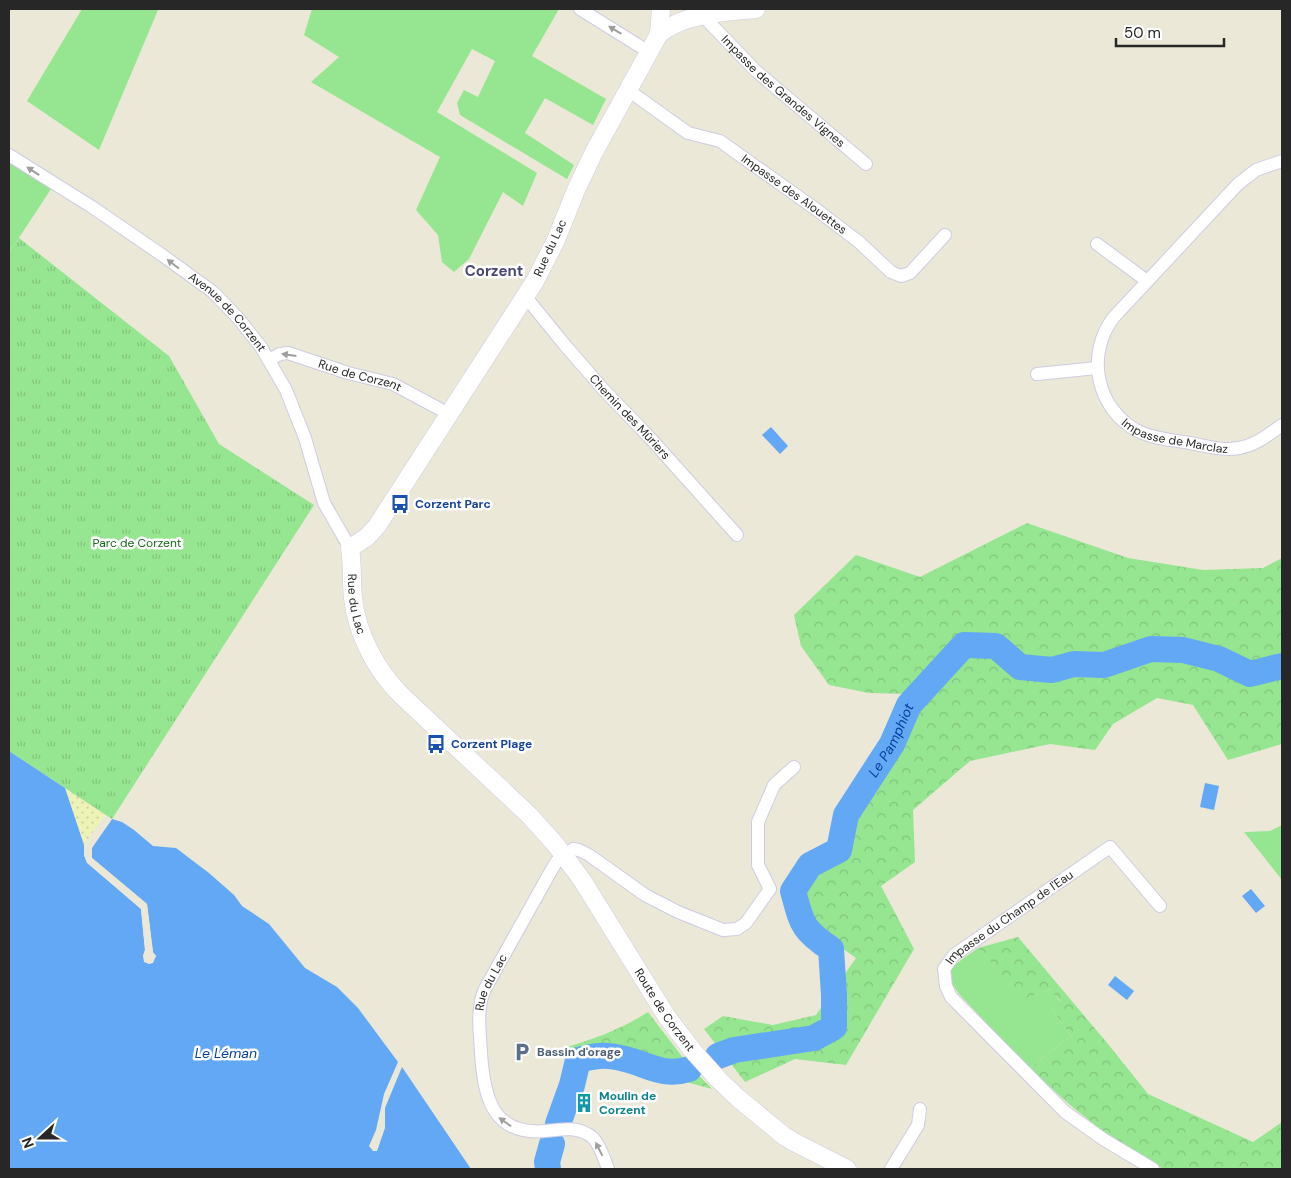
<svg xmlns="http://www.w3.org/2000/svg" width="1291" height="1178" font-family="'DM Sans',sans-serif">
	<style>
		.grass { fill: #96e590 }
		.forest { fill: url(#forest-crowns) }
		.sand { fill: url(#sand-dots) }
		.park { fill: url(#park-tufts) }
		.water { fill: #63a8f4 }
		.pier { fill: #ebe8d7 }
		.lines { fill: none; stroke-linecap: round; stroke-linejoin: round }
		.river { stroke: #63a8f4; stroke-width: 26 }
		.street-casing { stroke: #cecce2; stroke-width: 14 }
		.secondary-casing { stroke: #cecce2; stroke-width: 19 }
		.street { stroke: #fff; stroke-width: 12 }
		.secondary { stroke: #fff; stroke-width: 18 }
		.oneway { fill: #9e9e9e }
		.labels { text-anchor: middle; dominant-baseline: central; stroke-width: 5; stroke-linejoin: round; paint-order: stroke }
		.street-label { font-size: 12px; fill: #272727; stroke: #fff }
		.transit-label { font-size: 12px; font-weight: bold; fill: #164399; stroke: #fff; text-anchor: start }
		.park-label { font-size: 12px; fill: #156619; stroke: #fff }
		.service-label { font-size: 12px; font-weight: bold; fill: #4e5e75; stroke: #fff; text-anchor: start }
		.culture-label { font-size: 12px; font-weight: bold; fill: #0d838f; stroke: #fff; text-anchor: start }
		.water-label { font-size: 14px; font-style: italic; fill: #06419c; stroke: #fff }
		.quarter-label { font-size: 15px; font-weight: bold; fill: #4a4679; stroke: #fff }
	</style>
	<defs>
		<pattern id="forest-crowns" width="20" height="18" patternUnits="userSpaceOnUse" patternTransform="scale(1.25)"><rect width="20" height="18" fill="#96e590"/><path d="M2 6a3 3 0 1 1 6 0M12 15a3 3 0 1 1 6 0" fill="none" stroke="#81c47c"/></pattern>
		<pattern id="sand-dots" width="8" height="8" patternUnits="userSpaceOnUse" patternTransform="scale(1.25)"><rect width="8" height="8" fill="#edf3b7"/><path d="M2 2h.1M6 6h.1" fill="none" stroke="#cbd09d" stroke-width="1.8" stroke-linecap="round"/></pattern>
		<pattern id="park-tufts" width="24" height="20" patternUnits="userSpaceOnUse" patternTransform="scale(1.25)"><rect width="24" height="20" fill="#96e590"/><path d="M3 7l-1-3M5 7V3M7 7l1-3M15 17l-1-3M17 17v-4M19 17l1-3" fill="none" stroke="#81c47c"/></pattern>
	</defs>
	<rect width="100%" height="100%" fill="#ebe8d7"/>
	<!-- grass -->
	<path class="grass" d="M 82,9 L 158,10 L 99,150 L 27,101 Z
		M 312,9 L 559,9 L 532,56 L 606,99 L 593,125 L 545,98 L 525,133 L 574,165 L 567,179 L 460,115 L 457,103 L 464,90 L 478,97 L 495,61 L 472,49 L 437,112 L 537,173 L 523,206 L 503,192 L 469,259 L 454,272 L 442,262 L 438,235 L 416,210 L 440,157 L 311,82 L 339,57 L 304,35 Z
		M 9,160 L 51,189 L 9,253 Z
		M 1282,825 L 1282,880 L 1244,832 L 1270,831 Z
		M 978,948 L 1024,998 L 1051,989 L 1060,1002 L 1051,1008 L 1071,1036 L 1029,1068 L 959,994 L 950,981 L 950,968 Z"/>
	<!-- forest -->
	<path class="forest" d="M 1027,523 L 1128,558 L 1203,570 L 1263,568 L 1282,558 L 1282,744 L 1228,760 L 1193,705 L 1157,698 L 1113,724 L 1095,750 L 1050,744 L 970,761 L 913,810 L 915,862 L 881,886 L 914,949 L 846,1065 L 795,1059 L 745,1082 L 704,1029 L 723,1016 L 773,1025 L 816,1015 L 856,958 L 815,929 L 801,892 L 815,871 L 910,694 L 869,693 L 829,685 L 801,646 L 794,615 L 856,555 L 920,577 Z
		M 1018,937 L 1108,1044 L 1148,1094 L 1253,1142 L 1282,1122 L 1282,1169 L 1163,1169 L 1109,1136 L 1070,1105 L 1029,1068 L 1071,1036 L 1051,1008 L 1060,1001 L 1050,989 L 1024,999 L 978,948 Z
		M 648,1012 L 687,1063 L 712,1089 L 626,1066 L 590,1064 L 565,1126 L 549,1127 L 570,1067 L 564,1048 C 594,1039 622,1029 648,1012 Z"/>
	<!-- sand -->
	<path class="sand" d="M 65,788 L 105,815 L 84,845 Z"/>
	<!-- park -->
	<path class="park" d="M 19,238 L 169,356 L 219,444 L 314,505 L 112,819 L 9,751 L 9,253 Z"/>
	<!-- water -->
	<path class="water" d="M 771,427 L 788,446 L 780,454 L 762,435 Z
		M 9,751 L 65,788 L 84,845 L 84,855 L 87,862 L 141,909 L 145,950 L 143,956 L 149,964 L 156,956 L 153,953 L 147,904 L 92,858 L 91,848 L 112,819 L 122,822 L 134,830 L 153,846 L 176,848 L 209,873 L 234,895 L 242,906 L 269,924 L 305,968 L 337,987 L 358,1008 L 398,1062 L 384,1094 L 376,1130 L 369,1146 L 373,1151 L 377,1151 L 385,1128 L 385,1108 L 402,1067 L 471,1169 L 9,1169 Z
		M 1205,783 L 1219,786 L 1214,810 L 1200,807 Z
		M 1251,889 L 1265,906 L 1256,913 L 1242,896 Z
		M 1115,976 L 1134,991 L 1127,1000 L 1108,985 Z"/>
	<!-- pier -->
	<path class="pier" d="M 110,818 L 112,819 L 92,848 L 92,858 L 147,904 L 153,952 L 156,956 L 153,963 L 149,964 L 144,962 L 143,956 L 145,950 L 141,909 L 87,863 L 84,855 L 84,845 L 86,842 L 86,854 L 89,861 L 143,908 L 147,950 L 145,956 L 146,960 L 151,961 L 153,957 L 151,953 L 145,905 L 90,859 L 89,847 Z"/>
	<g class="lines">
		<!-- river -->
		<g class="river">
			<path id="s1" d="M 718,1056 L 734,1050 L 814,1038 L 834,1027 L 834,995 L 831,949 C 801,929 802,923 793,891 L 810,865 L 839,850 L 846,815 L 892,744 L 909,705 L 964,645 L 996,646 L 1020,667 L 1052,670 L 1074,664 L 1104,665 L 1151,649 L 1183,650 L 1219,659 L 1250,674 L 1282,666"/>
			<path d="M 558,1124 L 572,1085 L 578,1060 C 593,1056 605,1054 621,1058 C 646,1063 662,1078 689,1069"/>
			<path d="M 548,1169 L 547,1162 L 552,1144"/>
		</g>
		<!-- street casing -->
		<g class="street-casing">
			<g id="street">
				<path d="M 580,9 L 649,52"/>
				<path id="s2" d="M 703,16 L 756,71 L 866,164"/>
				<path id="s3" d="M 628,90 L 688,133 L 720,141 L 817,210 L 859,242 L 891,272 L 901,276 L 910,273 L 945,235"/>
				<path id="s4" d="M 9,155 L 92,207 L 162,255 L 213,292 L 238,318 L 261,347 L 286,390 L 305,438 L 324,503 L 350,548"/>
				<path id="s5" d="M 1282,161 L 1256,170 L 1238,184 L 1114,317 C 1085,354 1096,409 1138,431 C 1154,439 1173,440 1190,443 C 1206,446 1223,451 1239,448 C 1256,445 1268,435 1282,425"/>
				<path d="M 1097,244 L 1147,281"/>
				<path id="s6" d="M 525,296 L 564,344 L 603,389 L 651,439 L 737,535"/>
				<path id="s7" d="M 269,360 L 280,354 L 288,353 L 348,373 L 393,384 L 449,414"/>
				<path d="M 1037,374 L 1097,368"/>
				<path id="s8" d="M 608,1169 C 604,1159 601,1146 593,1138 C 580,1126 561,1129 546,1131 C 492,1136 484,1097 481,1053 C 480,1032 476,1008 485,989 L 552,869 L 557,861 L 573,849 L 579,850 L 589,855 L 645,895 L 678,912 L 723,930 L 737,929 L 746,923 L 770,889 L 758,865 L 758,822 L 774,785 L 794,767"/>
				<path d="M 891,1169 L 918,1125 L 920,1109"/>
				<path id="s9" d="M 1153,1169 L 1103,1139 L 1065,1112 L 951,997 L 946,986 L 944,969 L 954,955 L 1110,847 L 1160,906"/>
			</g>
		</g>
		<!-- secondary casing -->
		<g class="secondary-casing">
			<g id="secondary">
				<path id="s10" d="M 661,9 L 659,34 L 594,152 L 576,190 L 556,240 L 535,281 L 377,526 L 367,537 L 350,548 C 353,565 351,581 353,598 C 357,634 376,670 401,695 L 529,815 L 556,845 L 582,880 L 667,1017 L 693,1051 L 719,1080 L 738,1098 L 784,1136 L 794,1142 L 847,1169"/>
				<path d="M 659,34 C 685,13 725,12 756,9"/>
			</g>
		</g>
		<!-- street -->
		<use href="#street" class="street"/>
		<!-- secondary -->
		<use href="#secondary" class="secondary"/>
	</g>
	<!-- one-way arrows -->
	<defs><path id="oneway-solid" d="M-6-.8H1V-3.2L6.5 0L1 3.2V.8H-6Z" transform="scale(1.25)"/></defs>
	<g class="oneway">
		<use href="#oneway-solid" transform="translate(615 30) rotate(-149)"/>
		<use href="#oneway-solid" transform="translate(33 171) rotate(-147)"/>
		<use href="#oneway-solid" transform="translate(173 264) rotate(-143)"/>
		<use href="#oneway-solid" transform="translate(289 355) rotate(-172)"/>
		<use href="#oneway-solid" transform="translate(505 1122) rotate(-145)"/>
		<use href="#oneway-solid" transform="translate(599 1149) rotate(-117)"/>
	</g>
	<!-- icons -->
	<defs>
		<g id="bus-bare" transform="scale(1.5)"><path d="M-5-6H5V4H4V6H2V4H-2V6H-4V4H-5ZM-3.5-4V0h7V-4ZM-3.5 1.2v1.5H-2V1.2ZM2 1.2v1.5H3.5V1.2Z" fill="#1a4fb4" stroke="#fff" stroke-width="2.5" paint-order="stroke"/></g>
		<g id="parking-bare" transform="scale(1.5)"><path d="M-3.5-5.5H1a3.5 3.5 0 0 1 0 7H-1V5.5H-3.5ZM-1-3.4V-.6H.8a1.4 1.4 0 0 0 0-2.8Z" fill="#5c6f8a" stroke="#fff" stroke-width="2.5" paint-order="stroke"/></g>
		<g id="building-bare" transform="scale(1.5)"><path d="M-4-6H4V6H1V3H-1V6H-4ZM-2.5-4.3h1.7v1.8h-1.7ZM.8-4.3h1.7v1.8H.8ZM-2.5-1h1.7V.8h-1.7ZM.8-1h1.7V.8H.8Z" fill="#0f9aa8" stroke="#fff" stroke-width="2.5" paint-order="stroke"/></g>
	</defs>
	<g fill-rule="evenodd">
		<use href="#bus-bare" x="400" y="504"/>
		<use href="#bus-bare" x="436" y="744"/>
		<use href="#parking-bare" x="522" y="1052"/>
		<use href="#building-bare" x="584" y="1103"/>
	</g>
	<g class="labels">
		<!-- street labels -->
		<g class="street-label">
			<text stroke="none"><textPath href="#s2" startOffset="110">Impasse des Grandes Vignes</textPath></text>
			<text stroke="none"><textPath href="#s3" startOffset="198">Impasse des Alouettes</textPath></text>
			<text transform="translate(550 248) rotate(-65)">Rue du Lac</text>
			<text stroke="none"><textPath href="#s4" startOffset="270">Avenue de Corzent</textPath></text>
			<text stroke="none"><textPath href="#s7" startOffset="96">Rue de Corzent</textPath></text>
			<text stroke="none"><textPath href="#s6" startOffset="160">Chemin des Mûriers</textPath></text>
			<text stroke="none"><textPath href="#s5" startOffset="402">Impasse de Marclaz</textPath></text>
			<text stroke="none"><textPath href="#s10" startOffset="685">Rue du Lac</textPath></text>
			<text stroke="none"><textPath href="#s9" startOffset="380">Impasse du Champ de l'Eau</textPath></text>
			<text stroke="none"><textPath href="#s8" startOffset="275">Rue du Lac</textPath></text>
			<text stroke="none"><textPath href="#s10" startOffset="1202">Route de Corzent</textPath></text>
		</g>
		<!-- transit labels -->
		<g class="transit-label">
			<text x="415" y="504">Corzent Parc</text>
			<text x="451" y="744">Corzent Plage</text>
		</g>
		<!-- park labels -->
		<g class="park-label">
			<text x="137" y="543">Parc de Corzent</text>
		</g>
		<!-- service labels -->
		<g class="service-label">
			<text x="537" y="1052">Bassin d'orage</text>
		</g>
		<!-- culture labels -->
		<g class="culture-label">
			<text x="599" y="1096">Moulin de<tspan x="599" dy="14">Corzent</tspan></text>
		</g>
		<!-- water labels -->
		<g class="water-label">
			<text stroke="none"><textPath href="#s1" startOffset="458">Le Pamphiot</textPath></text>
			<text x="226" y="1053">Le Léman</text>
		</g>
		<!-- quarter labels -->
		<g class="quarter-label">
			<text x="494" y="271">Corzent</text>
		</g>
	</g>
	<!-- border -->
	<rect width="1291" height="1178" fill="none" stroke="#272727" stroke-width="20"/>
	<!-- north arrow -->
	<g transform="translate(40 1138) rotate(249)" stroke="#ffffff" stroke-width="4" paint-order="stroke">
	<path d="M0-4L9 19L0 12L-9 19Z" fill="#272727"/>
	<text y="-8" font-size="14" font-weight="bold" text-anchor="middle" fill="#272727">N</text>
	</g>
	<!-- scale -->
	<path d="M1116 38v8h108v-8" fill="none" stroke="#272727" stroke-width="2.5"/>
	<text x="1124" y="38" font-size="15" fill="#272727" stroke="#ffffff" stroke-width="4" paint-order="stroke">50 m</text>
</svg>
